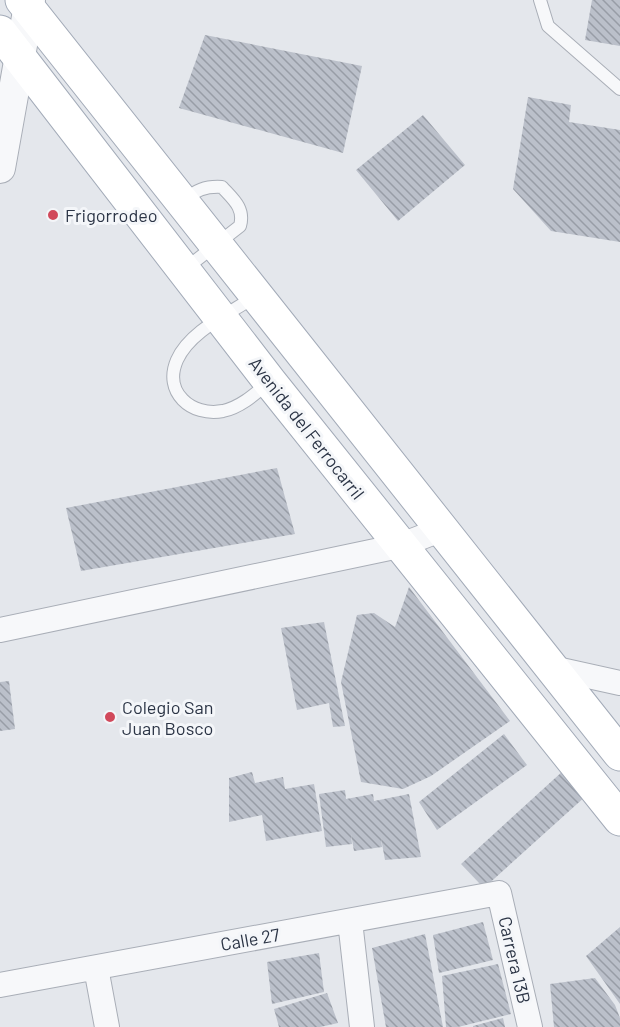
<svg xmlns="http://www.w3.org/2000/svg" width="620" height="1027" font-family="Barlow,sans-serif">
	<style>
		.building { fill: url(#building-back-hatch) }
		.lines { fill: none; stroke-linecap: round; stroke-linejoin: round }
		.service-casing { stroke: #a9aeb7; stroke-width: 14 }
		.minor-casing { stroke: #a9aeb7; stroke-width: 26 }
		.tertiary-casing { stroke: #a9aeb7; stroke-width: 32 }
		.primary-casing { stroke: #a3abb8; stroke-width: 35 }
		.service { stroke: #f7f8fa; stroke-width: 12 }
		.minor { stroke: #f7f8fa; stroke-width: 24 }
		.tertiary { stroke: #f7f8fa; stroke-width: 30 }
		.primary { stroke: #fff; stroke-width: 33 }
		.poi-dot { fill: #d1495b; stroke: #f4f6f9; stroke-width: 2 }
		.labels { text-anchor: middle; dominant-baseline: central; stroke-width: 6; stroke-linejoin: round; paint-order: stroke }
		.poi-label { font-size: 18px; fill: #2b3445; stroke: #f4f6f9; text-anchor: start }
		.street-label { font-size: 18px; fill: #2b3445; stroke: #f4f6f9 }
	</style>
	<defs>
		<pattern id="building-back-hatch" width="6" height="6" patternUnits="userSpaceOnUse" patternTransform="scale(1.5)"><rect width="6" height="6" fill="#bbc0ca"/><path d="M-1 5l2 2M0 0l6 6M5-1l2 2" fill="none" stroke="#989da6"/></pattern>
	</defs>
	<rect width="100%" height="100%" fill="#e4e7ec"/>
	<!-- building -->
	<path class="building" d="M 592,0 L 620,0 L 620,46 L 585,40 Z
		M 205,35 L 362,66 L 343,153 L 179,108 Z
		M 528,97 L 571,105 L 569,122 L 620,130 L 620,242 L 551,231 L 513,189 Z
		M 423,115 L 465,165 L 398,221 L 356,170 Z
		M 277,468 L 295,534 L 81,571 L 66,508 Z
		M 409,587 L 510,721 L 431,776 L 403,789 L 361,782 L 341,682 L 357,615 L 374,613 L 395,627 Z
		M 324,622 L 345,726 L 333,727 L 329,703 L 297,710 L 281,628 Z
		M 9,681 L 15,729 L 0,731 L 0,682 Z
		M 504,734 L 527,765 L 437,830 L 419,802 Z
		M 564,770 L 587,795 L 484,888 L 461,864 Z
		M 252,772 L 255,783 L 283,777 L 285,789 L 314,784 L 322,831 L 266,841 L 262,815 L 229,822 L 229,778 Z
		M 345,790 L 346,799 L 373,794 L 374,801 L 409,794 L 421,857 L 385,860 L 381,838 L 382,847 L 354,851 L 351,834 L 352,844 L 326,847 L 319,794 Z
		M 483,922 L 493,960 L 439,973 L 433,935 Z
		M 620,927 L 620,1004 L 586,956 Z
		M 425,934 L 443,1027 L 386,1027 L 372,948 Z
		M 319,953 L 324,992 L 272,1004 L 267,962 Z
		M 498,964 L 511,1014 L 458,1027 L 446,1027 L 442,976 Z
		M 595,978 L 615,1005 L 620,1018 L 620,1027 L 554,1027 L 550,984 Z
		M 327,993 L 338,1023 L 320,1027 L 279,1027 L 274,1009 Z
		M 503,1018 L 505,1027 L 473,1027 L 473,1026 Z"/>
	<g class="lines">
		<!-- service casing -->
		<g class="service-casing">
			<path id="service" d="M 540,0 L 548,26 L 620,89
				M 183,201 C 196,190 205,186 222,187 C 233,199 245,208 240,226 L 185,269
				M 254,297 C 229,314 190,331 177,360 C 163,392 191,417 223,411 C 241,407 255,394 269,382"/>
		</g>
		<!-- minor casing -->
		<g class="minor-casing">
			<path id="minor" d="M 0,630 L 399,546 L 440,530
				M 552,668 L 620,683
				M 350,921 L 362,1027
				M 96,968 L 107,1027
				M 0,985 L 499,893 L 530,1027"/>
		</g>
		<!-- tertiary casing -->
		<g class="tertiary-casing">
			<path id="tertiary" d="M 0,168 L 30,0"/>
		</g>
		<!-- primary casing -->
		<g class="primary-casing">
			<path id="primary" d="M 22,0 L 620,754
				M 0,32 L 270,382 L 620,819"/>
		</g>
		<!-- service -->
		<use href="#service" class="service"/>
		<!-- minor -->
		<use href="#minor" class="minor"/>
		<!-- tertiary -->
		<use href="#tertiary" class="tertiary"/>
		<!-- primary -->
		<use href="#primary" class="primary"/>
	</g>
	<!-- markers -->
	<g class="poi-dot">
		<circle cx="53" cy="215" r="6"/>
		<circle cx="110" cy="717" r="6"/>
	</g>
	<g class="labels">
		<!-- poi labels -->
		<g class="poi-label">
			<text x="65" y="215">Frigorrodeo</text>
			<text x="122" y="707">Colegio San<tspan x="122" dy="21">Juan Bosco</tspan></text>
		</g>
		<!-- street labels -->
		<g class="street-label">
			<text transform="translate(307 428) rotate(52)">Avenida del Ferrocarril</text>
			<text transform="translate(250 939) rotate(-10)">Calle 27</text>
			<text transform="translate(515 960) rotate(77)">Carrera 13B</text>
		</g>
	</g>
</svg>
